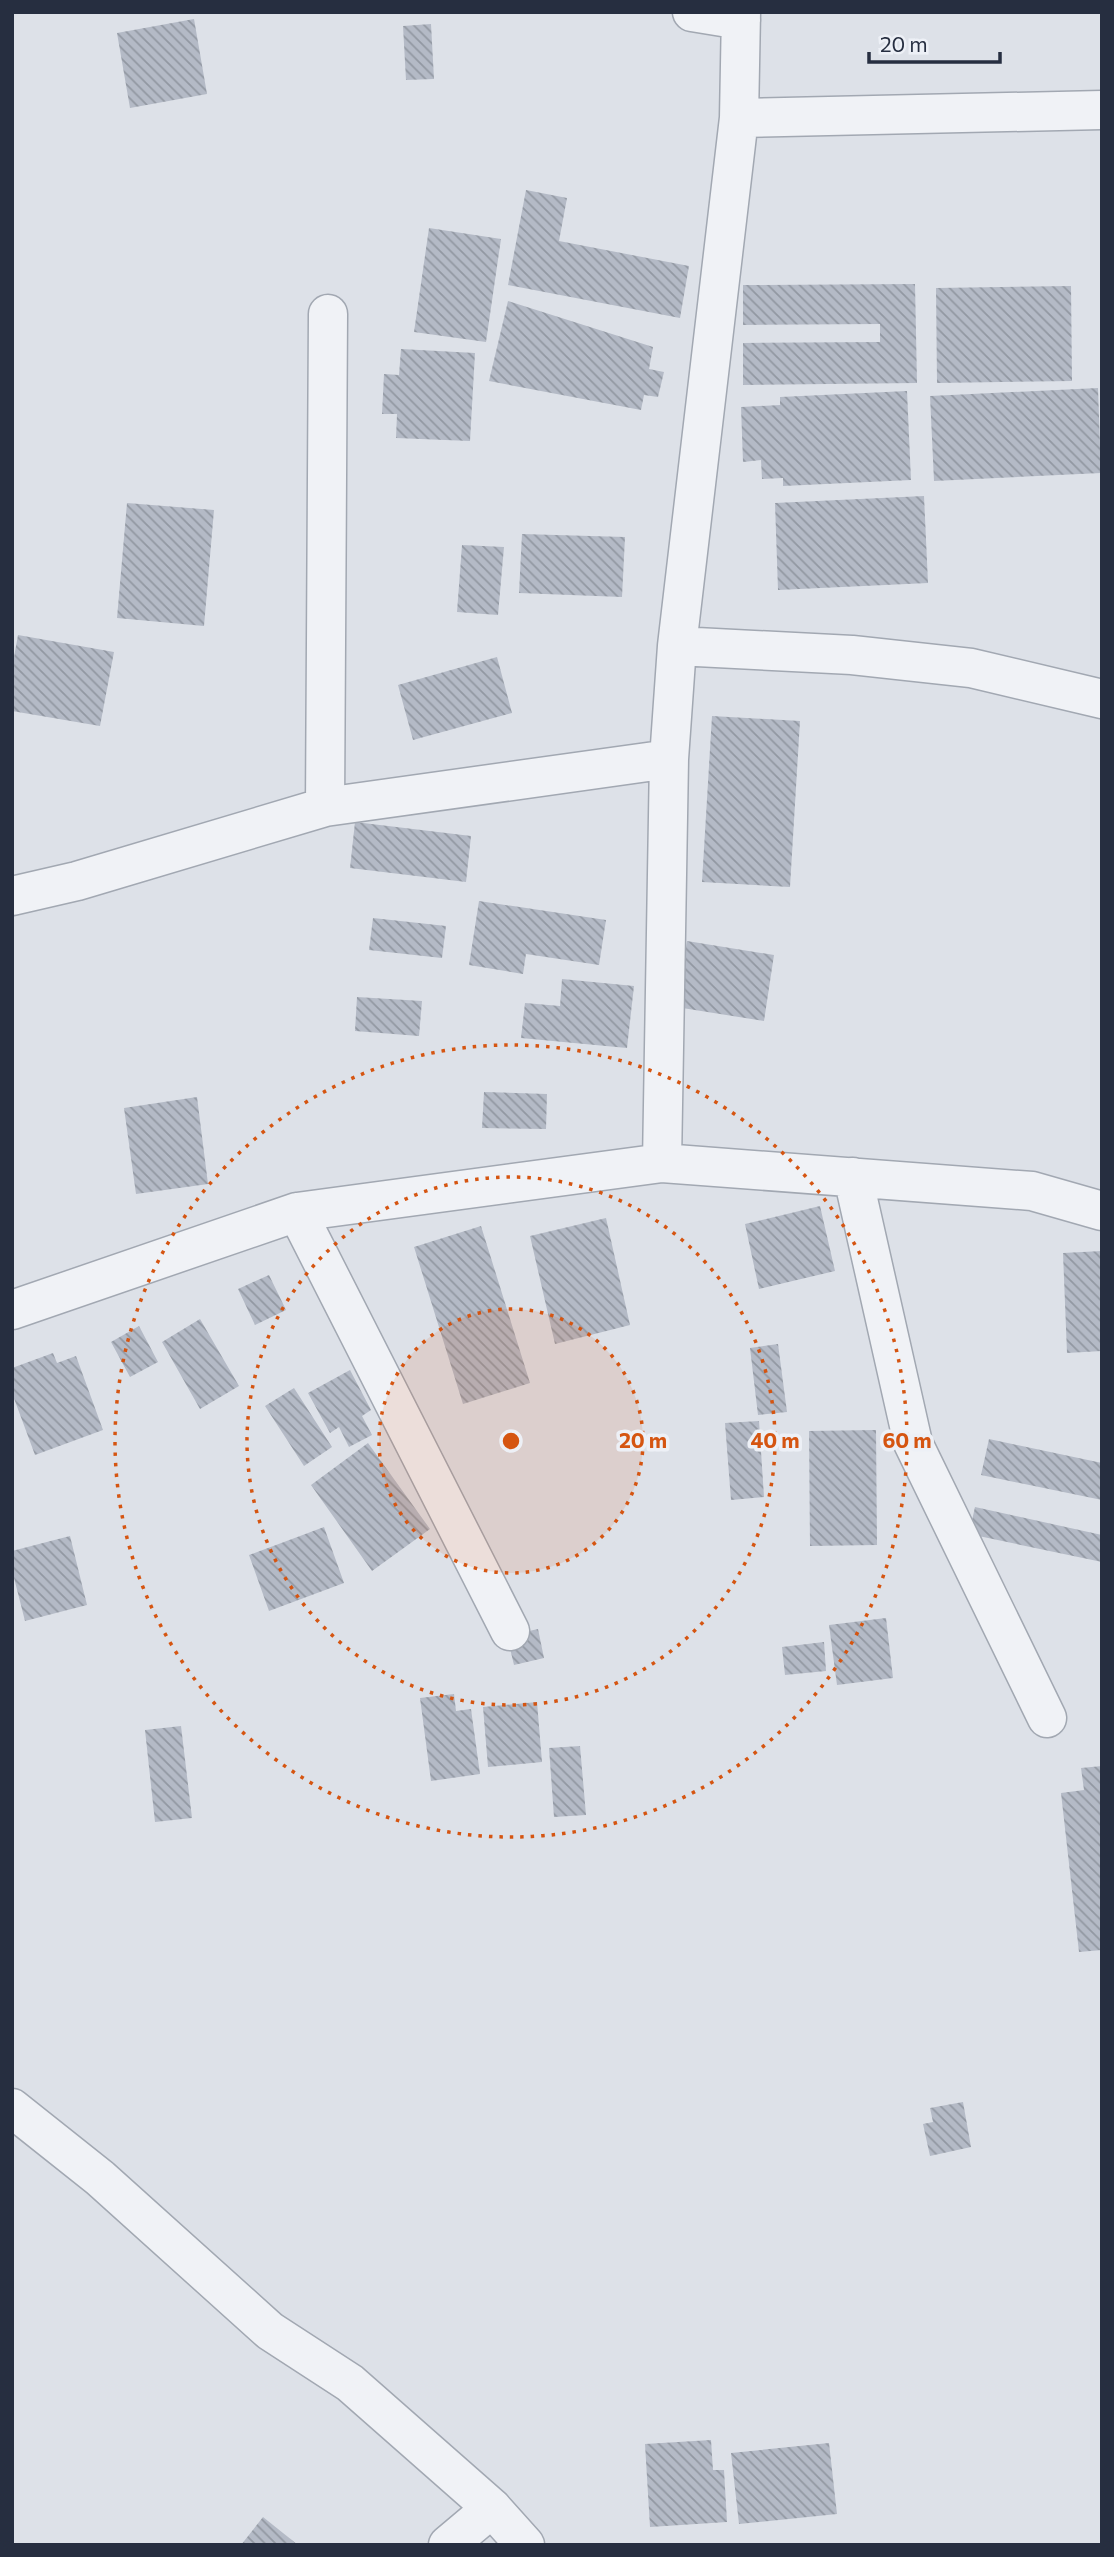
<svg xmlns="http://www.w3.org/2000/svg" width="1114" height="2557" font-family="Commissioner,sans-serif">
	<style>
		.building { fill: url(#building-back-hatch) }
		.lines { fill: none; stroke-linecap: round; stroke-linejoin: round }
		.minor-casing { stroke: #a2a8b2; stroke-width: 41 }
		.minor { stroke: #f0f2f6; stroke-width: 38 }
		.ring { fill: none; stroke: #d55511; stroke-width: 3.5; stroke-dasharray: 3.5 7 }
		.centre { fill: #d55511; stroke: #edf0f6; stroke-width: 3.5 }
		.ring-label { font-size: 21px; text-anchor: middle; font-weight: bold; fill: #d55511; stroke: #edf0f6; stroke-width: 7; stroke-linejoin: round; paint-order: stroke }
	</style>
	<defs>
		<pattern id="building-back-hatch" width="6" height="6" patternUnits="userSpaceOnUse" patternTransform="scale(1.75)"><rect width="6" height="6" fill="#b4bac6"/><path d="M-1 5l2 2M0 0l6 6M5-1l2 2" fill="none" stroke="#9298a2"/></pattern>
	</defs>
	<rect width="100%" height="100%" fill="#dde1e8"/>
	<!-- building -->
	<path class="building" d="M 194,19 L 207,94 L 130,108 L 117,33 Z
		M 431,24 L 434,79 L 406,80 L 403,26 Z
		M 526,190 L 567,198 L 559,241 L 689,266 L 680,318 L 508,285 Z
		M 429,228 L 501,239 L 486,342 L 414,332 Z
		M 915,284 L 917,383 L 743,385 L 743,343 L 880,342 L 880,324 L 743,325 L 743,285 Z
		M 1071,286 L 1072,381 L 937,383 L 936,288 Z
		M 508,301 L 653,347 L 649,369 L 664,372 L 658,397 L 644,395 L 641,410 L 489,381 Z
		M 401,349 L 475,353 L 470,441 L 396,438 L 397,414 L 382,414 L 384,374 L 399,375 Z
		M 1098,388 L 1101,473 L 934,481 L 930,396 Z
		M 907,391 L 911,480 L 783,486 L 783,478 L 762,479 L 761,460 L 743,462 L 741,407 L 780,405 L 780,397 Z
		M 924,496 L 928,583 L 778,590 L 775,503 Z
		M 127,503 L 214,510 L 204,626 L 117,618 Z
		M 522,534 L 625,537 L 622,597 L 519,593 Z
		M 462,545 L 504,547 L 498,615 L 457,612 Z
		M 18,635 L 114,652 L 100,726 L 12,711 L 12,668 Z
		M 497,657 L 512,713 L 413,740 L 398,685 Z
		M 712,716 L 800,721 L 790,887 L 702,882 Z
		M 355,822 L 471,836 L 466,882 L 350,868 Z
		M 479,901 L 606,920 L 599,965 L 526,954 L 523,974 L 469,965 Z
		M 373,918 L 446,926 L 442,958 L 369,950 Z
		M 687,941 L 774,955 L 764,1021 L 676,1007 Z
		M 562,979 L 634,986 L 627,1048 L 521,1038 L 525,1003 L 560,1006 Z
		M 357,997 L 422,1001 L 419,1036 L 355,1031 Z
		M 484,1092 L 547,1094 L 546,1129 L 482,1128 Z
		M 197,1097 L 208,1184 L 136,1194 L 124,1108 Z
		M 820,1206 L 835,1271 L 759,1289 L 745,1224 Z
		M 606,1218 L 630,1325 L 555,1344 L 530,1236 Z
		M 481,1226 L 530,1383 L 463,1404 L 414,1247 Z
		M 1102,1251 L 1102,1351 L 1067,1353 L 1063,1253 Z
		M 269,1275 L 286,1310 L 255,1325 L 238,1289 Z
		M 200,1319 L 239,1386 L 200,1409 L 162,1342 Z
		M 139,1326 L 158,1362 L 130,1377 L 111,1342 Z
		M 778,1344 L 787,1412 L 758,1415 L 750,1348 Z
		M 53,1353 L 57,1363 L 76,1356 L 103,1430 L 35,1455 L 12,1393 L 12,1368 Z
		M 350,1370 L 371,1410 L 362,1416 L 372,1435 L 349,1447 L 339,1427 L 330,1433 L 308,1393 Z
		M 294,1388 L 332,1447 L 304,1466 L 265,1406 Z
		M 759,1421 L 764,1497 L 731,1500 L 725,1423 Z
		M 876,1430 L 877,1545 L 810,1546 L 809,1431 Z
		M 989,1439 L 1102,1463 L 1102,1500 L 981,1475 Z
		M 368,1443 L 430,1529 L 372,1571 L 311,1485 Z
		M 975,1507 L 1102,1535 L 1102,1562 L 969,1534 Z
		M 324,1527 L 344,1583 L 269,1611 L 249,1555 Z
		M 70,1536 L 87,1605 L 25,1621 L 12,1570 L 12,1551 Z
		M 886,1618 L 893,1678 L 837,1685 L 829,1625 Z
		M 538,1629 L 544,1658 L 514,1665 L 507,1636 Z
		M 824,1642 L 826,1671 L 785,1675 L 782,1647 Z
		M 454,1694 L 456,1711 L 471,1709 L 480,1774 L 431,1781 L 420,1698 Z
		M 537,1702 L 542,1762 L 488,1767 L 483,1707 Z
		M 181,1726 L 192,1818 L 155,1822 L 145,1730 Z
		M 580,1746 L 586,1815 L 554,1817 L 549,1748 Z
		M 1102,1766 L 1102,1950 L 1079,1952 L 1061,1793 L 1084,1790 L 1081,1768 Z
		M 963,2102 L 971,2147 L 930,2156 L 923,2124 L 933,2122 L 930,2108 Z
		M 711,2440 L 713,2470 L 724,2470 L 727,2522 L 650,2527 L 645,2444 Z
		M 829,2443 L 837,2514 L 739,2524 L 731,2453 Z
		M 263,2517 L 298,2545 L 241,2545 Z"/>
	<g class="lines">
		<!-- minor casing -->
		<g class="minor-casing">
			<path id="minor" d="M 692,12 L 741,20
				M 739,118 L 1102,110
				M 677,646 L 852,655 L 971,668 L 1102,699
				M 325,807 L 328,314
				M 12,896 L 77,881 L 325,807 L 669,759
				M 662,1163 L 669,759 L 677,646 L 739,118 L 741,12
				M 853,1177 L 913,1443 L 1047,1718
				M 297,1212 L 510,1631
				M 12,1310 L 297,1212 L 662,1163 L 1032,1191 L 1102,1211
				M 12,2108 L 100,2178 L 270,2331 L 350,2383 L 492,2508 L 525,2545
				M 448,2545 L 492,2508"/>
		</g>
		<!-- minor -->
		<use href="#minor" class="minor"/>
	</g>
	<!-- distance rings -->
	<circle cx="511" cy="1441" r="132" fill="#d55511" fill-opacity=".12"/>
	<g class="ring">
		<circle cx="511" cy="1441" r="132"/>
		<circle cx="511" cy="1441" r="264"/>
		<circle cx="511" cy="1441" r="396"/>
	</g>
	<circle cx="511" cy="1441" r="10" class="centre"/>
	<g class="ring-label">
		<text x="643" y="1448">20 m</text>
		<text x="775" y="1448">40 m</text>
		<text x="907" y="1448">60 m</text>
	</g>
	<!-- border -->
	<rect width="1114" height="2557" fill="none" stroke="#262e40" stroke-width="28"/>
	<!-- scale -->
	<path d="M869 52v10h131v-10" fill="none" stroke="#262e40" stroke-width="3.5"/>
	<text x="880" y="52" font-size="21" fill="#262e40" stroke="#edf0f6" stroke-width="5" paint-order="stroke">20 m</text>
</svg>
